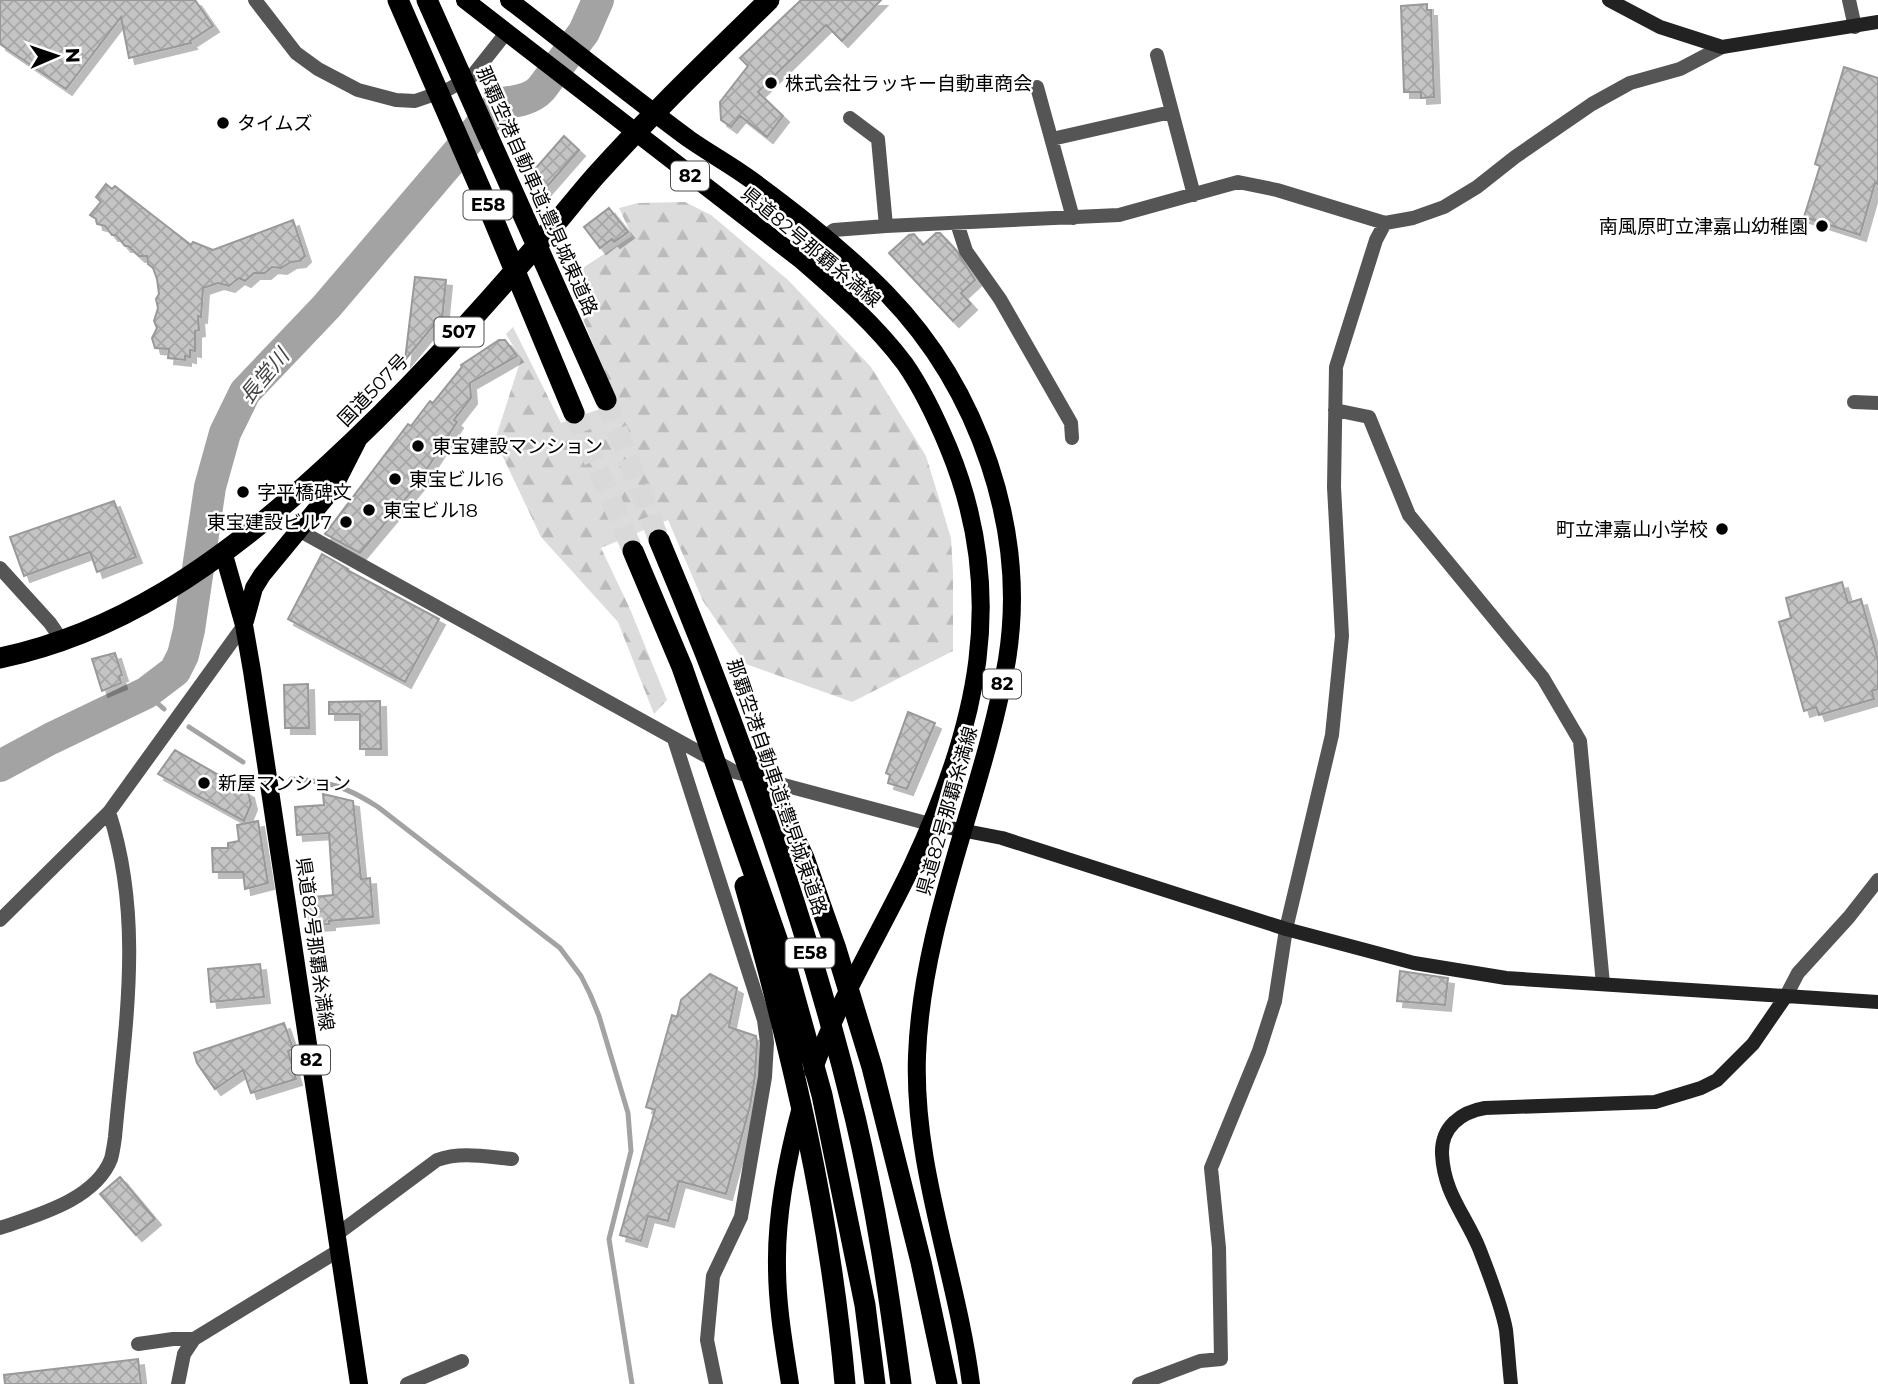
<svg xmlns="http://www.w3.org/2000/svg" width="1878" height="1384" font-family="Montserrat,'Noto Sans JP',sans-serif">
	<style>
		.forest { fill: url(#forest-firs) }
		.lines { fill: none; stroke-linecap: round; stroke-linejoin: round }
		.stream { stroke: #a3a3a3; stroke-width: 5 }
		.river { stroke: #a3a3a3; stroke-width: 32 }
		.building { fill: url(#building-cross-hatch); stroke: #999; stroke-width: 2; filter: url(#shadow) }
		.highway-tunnel { stroke: #d9d9d9; stroke-width: 21; stroke-dasharray: 21 10; stroke-linecap: butt }
		.street { stroke: #555; stroke-width: 14 }
		.secondary { stroke: #222; stroke-width: 14 }
		.primary { stroke: #000; stroke-width: 18 }
		.highway { stroke: #000; stroke-width: 21 }
		.poi-dot { fill: #000; stroke: #fff; stroke-width: 2.5 }
		.labels { text-anchor: middle; dominant-baseline: central; stroke-width: 5; stroke-linejoin: round; paint-order: stroke }
		.shield { fill: #fff; stroke: #4c4c4c; stroke-width: 2 }
		.shield-label { font-size: 18px; font-weight: bold; fill: #000 }
		.poi-label { font-size: 19px; fill: #000; stroke: #fff; text-anchor: start }
		.street-label { font-size: 19px; fill: #000; stroke: #fff }
		.water-label { font-size: 21px; font-style: italic; fill: #444; stroke: #fff }
	</style>
	<defs>
		<pattern id="forest-firs" width="22" height="20" patternUnits="userSpaceOnUse" patternTransform="scale(1.75)"><rect width="22" height="20" fill="#dcdcdc"/><path d="M5 1l3.5 6h-7zM16 11l3.5 6h-7z" fill="#bbb"/></pattern>
		<pattern id="building-cross-hatch" width="8" height="8" patternUnits="userSpaceOnUse" patternTransform="scale(1.75)"><rect width="8" height="8" fill="#c4c4c4"/><path d="M0 0l8 8M0 8l8-8" fill="none" stroke="#a7a7a7"/></pattern>
		<filter id="shadow"><feDropShadow dx="6" dy="6" stdDeviation="0" flood-color="#0004"/></filter>
	</defs>
	<rect width="100%" height="100%" fill="#fff"/>
	<!-- forest -->
	<path class="forest" d="M 685,202 L 711,215 L 788,280 L 871,367 L 926,456 L 951,538 L 953,573 L 953,651 L 852,702 L 746,664 L 703,601 L 668,520 L 601,548 L 630,609 L 667,700 L 654,714 L 618,622 L 541,537 L 495,440 L 521,359 L 506,334 L 513,327 L 561,423 L 616,403 L 567,278 L 632,236 L 619,208 L 638,203 Z"/>
	<g class="lines">
		<!-- stream -->
		<path class="stream" d="M 146,693 L 164,709
			M 189,727 L 243,762
			M 291,779 C 329,781 347,787 378,807 L 560,948 L 581,976 L 590,994 L 599,1016 L 628,1113 L 631,1151 L 609,1239 L 632,1384"/>
		<!-- river -->
		<path class="river" d="M 0,766 L 50,739 L 146,693 L 175,671 L 183,655 L 189,630 L 210,487 L 225,433 L 245,392 L 326,307 L 500,103 C 515,102 531,100 541,89 L 584,32 L 598,0"/>
	</g>
	<!-- building -->
	<path class="building" d="M 0,0 L 195,0 L 213,26 L 190,41 L 191,43 L 129,58 L 121,17 L 66,89 L 0,44 Z
		M 801,0 L 881,0 L 842,41 L 826,25 L 758,92 L 783,116 L 767,137 L 740,116 L 731,127 L 721,120 L 720,102 L 748,66 L 740,58 Z
		M 1427,4 L 1427,10 L 1431,10 L 1434,97 L 1421,98 L 1421,92 L 1404,92 L 1401,6 Z
		M 1844,67 L 1878,78 L 1878,184 L 1875,183 L 1860,235 L 1804,217 L 1820,166 L 1815,164 Z
		M 564,136 L 579,150 L 544,190 L 529,176 Z
		M 106,184 L 112,189 L 115,186 L 191,245 L 193,242 L 213,250 L 293,220 L 305,256 L 300,261 L 291,262 L 281,268 L 272,267 L 265,273 L 254,273 L 245,281 L 239,278 L 229,286 L 218,283 L 203,288 L 201,317 L 198,316 L 199,330 L 195,331 L 195,351 L 190,350 L 190,357 L 185,356 L 185,360 L 168,358 L 169,349 L 155,348 L 152,338 L 157,328 L 154,321 L 158,308 L 156,299 L 159,294 L 157,279 L 153,268 L 148,264 L 147,256 L 139,256 L 128,246 L 125,246 L 116,235 L 112,235 L 105,226 L 97,224 L 96,219 L 90,215 L 101,202 L 96,197 Z
		M 609,208 L 628,232 L 614,242 L 612,239 L 600,248 L 584,227 Z
		M 936,233 L 940,233 L 956,250 L 975,280 L 961,293 L 971,304 L 953,321 L 889,253 L 909,235 L 914,234 L 923,245 Z
		M 415,277 L 446,280 L 442,320 L 438,320 L 405,360 Z
		M 499,340 L 505,340 L 517,356 L 470,383 L 471,398 L 454,420 L 457,422 L 425,472 L 427,473 L 360,553 L 325,534 L 408,424 L 411,426 L 430,401 L 433,403 L 462,367 L 461,365 Z
		M 114,501 L 136,557 L 97,572 L 90,552 L 24,576 L 10,537 Z
		M 322,554 L 348,569 L 347,570 L 439,619 L 405,682 L 288,619 Z
		M 1842,582 L 1848,603 L 1861,599 L 1878,660 L 1878,689 L 1872,691 L 1874,699 L 1819,715 L 1816,707 L 1804,711 L 1779,622 L 1791,618 L 1786,598 Z
		M 115,653 L 122,675 L 119,676 L 121,683 L 102,691 L 92,659 Z
		M 308,684 L 309,728 L 285,728 L 284,685 Z
		M 380,701 L 381,749 L 360,749 L 360,714 L 329,714 L 329,702 Z
		M 908,712 L 935,723 L 907,789 L 888,783 L 890,775 L 886,773 Z
		M 175,750 L 248,792 L 251,804 L 244,821 L 158,774 Z
		M 323,794 L 353,801 L 361,879 L 370,878 L 373,917 L 329,921 L 329,924 L 316,925 L 315,920 L 308,921 L 305,898 L 333,895 L 329,833 L 297,835 L 295,807 L 324,805 Z
		M 258,821 L 268,883 L 245,889 L 243,872 L 213,872 L 212,848 L 228,848 L 228,843 L 239,841 L 237,825 Z
		M 260,964 L 264,997 L 211,1002 L 208,969 Z
		M 1400,971 L 1448,978 L 1445,1005 L 1397,1001 Z
		M 710,974 L 737,988 L 729,1027 L 756,1036 L 757,1043 L 755,1076 L 750,1106 L 726,1194 L 679,1181 L 668,1221 L 648,1216 L 641,1241 L 620,1235 L 655,1110 L 646,1107 L 672,1015 L 677,1017 L 681,1000 Z
		M 284,1023 L 293,1049 L 288,1051 L 296,1079 L 251,1093 L 243,1070 L 215,1089 L 197,1063 L 194,1053 Z
		M 120,1177 L 155,1219 L 136,1235 L 100,1194 Z
		M 138,1359 L 141,1384 L 5,1384 L 4,1375 Z"/>
	<g class="lines">
		<!-- highway-tunnel -->
		<path class="highway-tunnel" d="M 606,400 L 659,540
			M 574,413 L 633,551"/>
		<!-- street -->
		<path class="street" d="M 255,0 L 296,53 L 318,69 L 358,90 L 396,100 L 415,101 L 447,90 L 472,76 L 506,33
			M 1849,0 L 1855,27
			M 1157,55 L 1194,195
			M 1037,87 L 1073,218
			M 850,118 L 878,139 L 886,226
			M 1052,139 L 1171,112
			M 957,223 L 966,251 L 1000,299 L 1071,423 L 1072,438
			M 824,237 L 834,230 L 886,226 L 1119,215 L 1238,182 L 1277,190 L 1385,223 L 1413,218 L 1444,207 L 1477,187 L 1515,157 L 1592,104 L 1630,83 L 1680,69 L 1722,47
			M 1854,402 L 1878,403
			M 1335,410 L 1369,417 L 1409,515 L 1543,678 L 1580,741 L 1603,984
			M 300,531 L 735,772 L 930,824
			M 0,568 L 50,623 L 61,639
			M 674,739 L 764,1020 L 767,1043 L 765,1077 L 741,1217 L 713,1276 L 707,1340 L 716,1384
			M 0,920 L 109,812 L 244,625
			M 1786,996 L 1798,973 L 1849,917 L 1878,880
			M 0,1228 C 37,1215 95,1200 111,1159 C 113,1152 114,1144 115,1137 C 125,1026 144,920 109,812
			M 336,1235 L 437,1160 C 461,1151 488,1157 512,1159
			M 138,1344 L 173,1339 L 194,1339
			M 178,1384 L 184,1354 L 194,1339 L 338,1251
			M 407,1384 L 462,1361
			M 1139,1384 L 1200,1361 L 1221,1359 L 1219,1248 L 1211,1168 L 1259,1051 L 1275,1001 L 1286,929 L 1332,735 L 1342,636 L 1334,487 L 1336,367 L 1376,240 L 1385,223"/>
		<!-- secondary -->
		<path class="secondary" d="M 1609,0 L 1660,27 L 1722,47 L 1878,22
			M 930,824 L 1002,838 L 1286,929 L 1414,963 L 1506,978 L 1878,1002
			M 1511,1384 C 1509,1366 1508,1348 1506,1330 C 1502,1307 1488,1271 1479,1248 C 1465,1214 1444,1194 1442,1154 C 1441,1127 1461,1112 1485,1108 L 1655,1102 L 1701,1088 L 1717,1080 L 1753,1044 L 1786,996"/>
		<!-- primary -->
		<path class="primary" d="M 465,0 L 801,260 C 838,292 876,325 905,364 C 923,390 937,420 949,449 C 1009,595 977,728 912,866 C 879,935 839,999 813,1071
			M 509,0 C 569,46 628,94 689,139 C 709,153 731,165 750,179 C 798,214 846,252 887,294 C 979,389 1028,530 1007,660 C 984,794 922,919 917,1056 C 913,1168 957,1274 971,1384
			M 224,555 L 244,625 L 252,671 L 359,1384
			M 245,621 L 254,588 L 262,575 L 333,489 L 357,442
			M 790,1384 C 784,1345 777,1306 777,1266 C 776,1213 787,1159 801,1107"/>
		<!-- highway -->
		<path class="highway" d="M 398,0 L 487,204 L 574,413
			M 427,0 L 606,400
			M 659,540 C 738,727 807,920 855,1117 C 876,1205 889,1295 901,1384
			M 633,551 L 682,667 L 785,962 L 822,1095 L 865,1305 L 875,1384
			M 0,658 C 119,633 216,565 305,486 C 391,410 469,325 543,238 C 562,217 579,194 598,173 C 652,113 711,57 769,0
			M 757,758 L 804,858 L 836,949 L 872,1067 L 921,1262 L 947,1384
			M 745,886 C 792,1052 830,1212 845,1384"/>
	</g>
	<!-- markers -->
	<g class="poi-dot">
		<circle cx="771" cy="83" r="7"/>
		<circle cx="223" cy="123" r="7"/>
		<circle cx="1822" cy="226" r="7"/>
		<circle cx="418" cy="446" r="7"/>
		<circle cx="395" cy="479" r="7"/>
		<circle cx="243" cy="492" r="7"/>
		<circle cx="369" cy="510" r="7"/>
		<circle cx="346" cy="522" r="7"/>
		<circle cx="1722" cy="529" r="7"/>
		<circle cx="204" cy="783" r="7"/>
	</g>
	<g class="labels">
		<!-- shield labels -->
		<g class="shield">
			<rect x="671" y="161.5" width="38" height="29" rx="5"/>
			<rect x="463.5" y="190.5" width="49" height="29" rx="5"/>
			<rect x="434.5" y="317.5" width="49" height="29" rx="5"/>
			<rect x="983" y="669.5" width="38" height="29" rx="5"/>
			<rect x="785.5" y="938.5" width="49" height="29" rx="5"/>
			<rect x="292" y="1045.5" width="38" height="29" rx="5"/>
		</g>
		<g class="shield-label">
			<text x="690" y="176">82</text>
			<text x="488" y="205">E58</text>
			<text x="459" y="332">507</text>
			<text x="1002" y="684">82</text>
			<text x="810" y="953">E58</text>
			<text x="311" y="1060">82</text>
		</g>
		<!-- poi labels -->
		<g class="poi-label">
			<text x="785" y="83">株式会社ラッキー自動車商会</text>
			<text x="237" y="123">タイムズ</text>
			<text x="1808" y="226" text-anchor="end">南風原町立津嘉山幼稚園</text>
			<text x="432" y="446">東宝建設マンション</text>
			<text x="409" y="479">東宝ビル16</text>
			<text x="257" y="492">字平橋碑文</text>
			<text x="383" y="510">東宝ビル18</text>
			<text x="332" y="522" text-anchor="end">東宝建設ビル7</text>
			<text x="1708" y="529" text-anchor="end">町立津嘉山小学校</text>
			<text x="218" y="783">新屋マンション</text>
		</g>
		<!-- street labels -->
		<g class="street-label">
			<text transform="translate(537 191) rotate(66)">那覇空港自動車道;豊見城東道路</text>
			<text transform="translate(811 247) rotate(40)">県道82号那覇糸満線</text>
			<text transform="translate(373 390) rotate(-46)">国道507号</text>
			<text transform="translate(777 787) rotate(71)">那覇空港自動車道;豊見城東道路</text>
			<text transform="translate(947 811) rotate(-74)">県道82号那覇糸満線</text>
			<text transform="translate(315 944) rotate(82)">県道82号那覇糸満線</text>
		</g>
		<!-- water labels -->
		<g class="water-label">
			<text transform="translate(264 376) rotate(-50)">長堂川</text>
		</g>
	</g>
	<!-- north arrow -->
	<g transform="translate(56 56) rotate(88)" stroke="#ffffff" stroke-width="5" paint-order="stroke">
	<path d="M0-5L12 26L0 18L-12 26Z" fill="#000000"/>
	<text y="-10" font-size="19" font-weight="bold" text-anchor="middle" fill="#000000">N</text>
	</g>
</svg>
